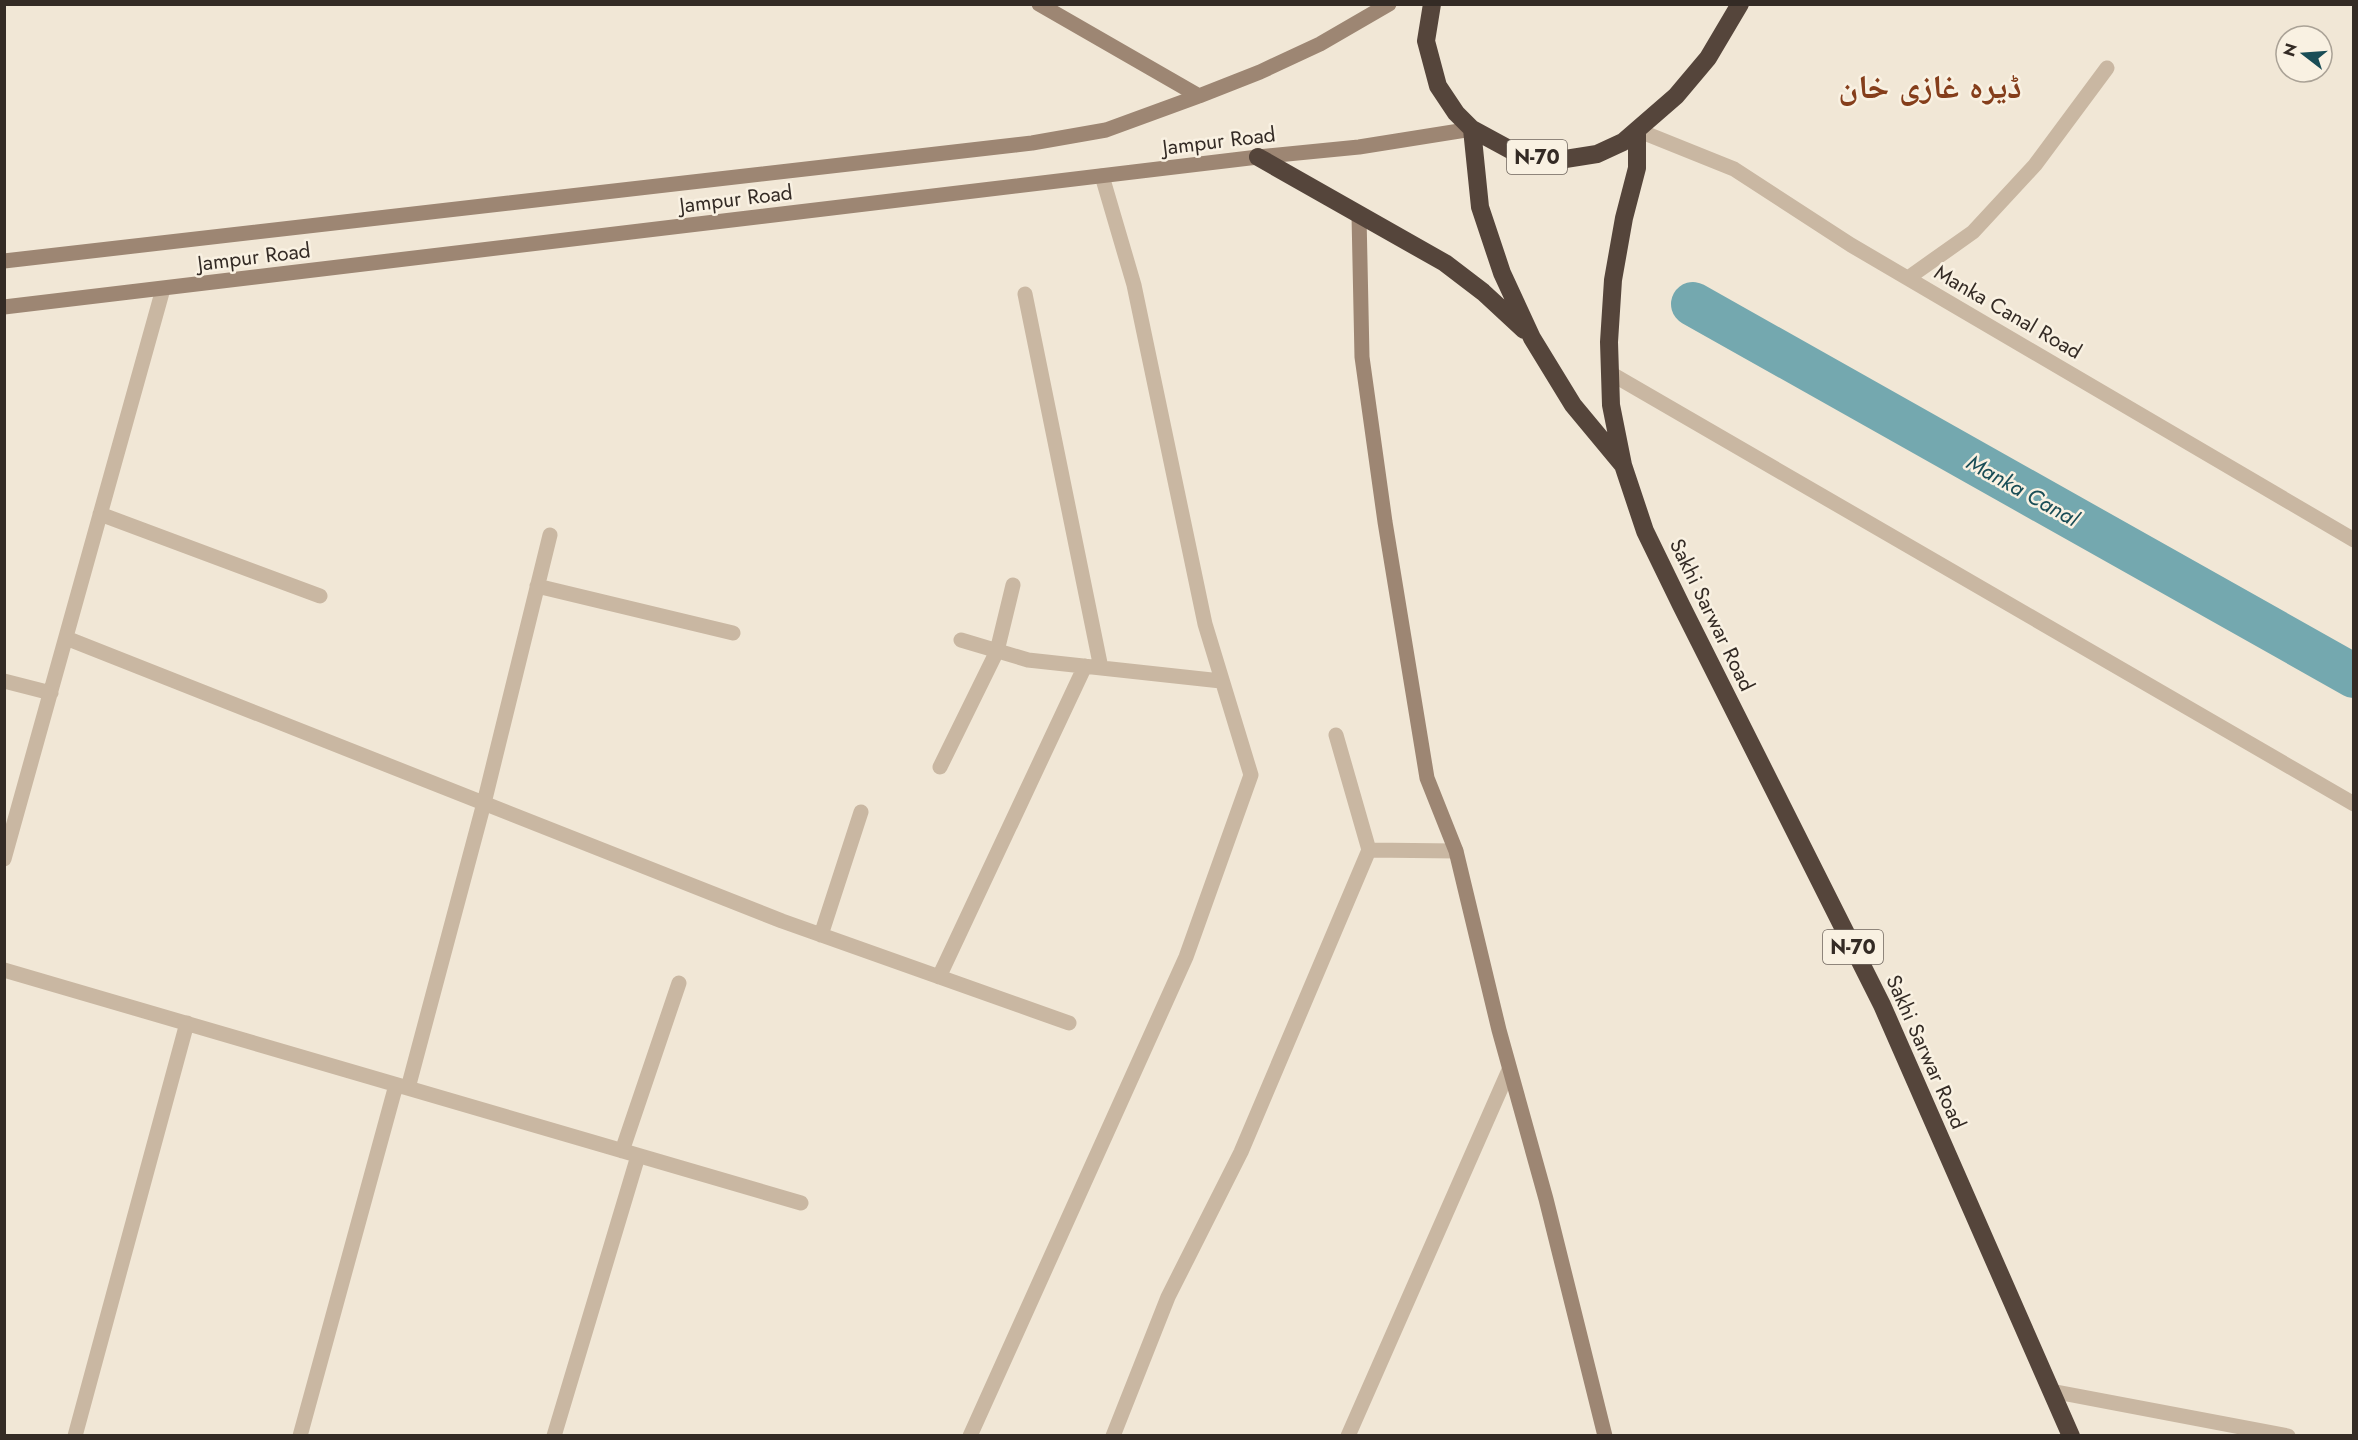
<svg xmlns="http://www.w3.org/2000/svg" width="2358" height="1440" font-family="Jost,'Noto Naskh Arabic',sans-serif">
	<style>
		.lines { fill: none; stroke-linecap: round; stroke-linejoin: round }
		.canal { stroke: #74a8af; stroke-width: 44 }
		.street { stroke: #c9b7a2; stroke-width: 15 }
		.secondary { stroke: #9d8673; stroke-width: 15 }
		.highway { stroke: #55453b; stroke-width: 18 }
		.labels { text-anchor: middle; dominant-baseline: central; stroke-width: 5; stroke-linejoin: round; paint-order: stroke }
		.shield { fill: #f9f1e2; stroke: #6f665e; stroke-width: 1.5 }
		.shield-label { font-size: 20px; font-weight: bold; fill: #342b25 }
		.street-label { font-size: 21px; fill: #342b25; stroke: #f9f1e2 }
		.water-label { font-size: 22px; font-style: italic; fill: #194d56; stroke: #f9f1e2 }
		.town-label { font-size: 33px; font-weight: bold; fill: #853e1b; stroke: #f9f1e2 }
	</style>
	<rect width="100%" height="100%" fill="#f1e7d6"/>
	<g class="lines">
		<!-- canal -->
		<path class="canal" d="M 1693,304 L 2354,676"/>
		<!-- street -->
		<path class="street" d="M 1637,130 L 1734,169 L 1851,245 L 2354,540
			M 1908,278 L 1973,232 L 2035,165 L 2107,68
			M 1025,294 L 1101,668
			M 1610,373 L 2354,804
			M 100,514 L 320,596
			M 537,586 L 733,633
			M 66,638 L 782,921 L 1069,1023
			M 961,640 L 1028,660 L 1221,681
			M 4,681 L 51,693
			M 940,767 L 997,651 L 1013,585
			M 1369,850 L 1456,851
			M 4,859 L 163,289
			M 821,935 L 861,812
			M 4,970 L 801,1203
			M 939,977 L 1085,666
			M 408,1088 L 484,803 L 550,535
			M 622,1151 L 679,983
			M 2051,1391 L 2288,1436
			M 75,1436 L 187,1023
			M 300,1436 L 396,1085
			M 554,1436 L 638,1156
			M 970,1436 L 1186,957 L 1251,775 L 1205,624 L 1134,285 L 1102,176
			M 1113,1436 L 1168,1297 L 1241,1152 L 1369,850 L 1336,735
			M 1348,1436 L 1509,1070"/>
		<!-- secondary -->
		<path class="secondary" d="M 1039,4 L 1199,96
			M 1359,215 L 1362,357 L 1385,522 L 1427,778 L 1456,851 L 1499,1030 L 1546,1199 L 1605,1436
			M 4,261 L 1032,143 L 1106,130 L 1199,96 L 1260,72 L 1320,44 L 1389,4
			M 4,307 L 1258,157 L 1359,147 L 1472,129"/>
		<!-- highway -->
		<path class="highway" d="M 1432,4 L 1426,41 L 1438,86 L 1456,113 L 1472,129 L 1518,154 L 1559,160 L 1597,154 L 1623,142 L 1676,96 L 1708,58 L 1740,4
			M 1472,129 L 1480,207 L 1502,273 L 1532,338 L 1573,405 L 1622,464
			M 1637,130 L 1637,168 L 1624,218 L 1613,280 L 1609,342 L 1611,405 L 1623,465 L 1645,531 L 1681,605 L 1882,1005 L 2071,1436
			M 1258,157 L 1445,263 L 1483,292 L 1524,330"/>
	</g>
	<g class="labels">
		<!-- shield labels -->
		<g class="shield">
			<rect x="1507" y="140" width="60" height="34" rx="4.5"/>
			<rect x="1823" y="930" width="60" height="34" rx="4.5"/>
		</g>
		<g class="shield-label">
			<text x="1537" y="157">N-70</text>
			<text x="1853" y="947">N-70</text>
		</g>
		<!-- street labels -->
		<g class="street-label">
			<text transform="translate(1219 141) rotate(-7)">Jampur Road</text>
			<text transform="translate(736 199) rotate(-7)">Jampur Road</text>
			<text transform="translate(254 257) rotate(-7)">Jampur Road</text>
			<text transform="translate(2008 312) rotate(30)">Manka Canal Road</text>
			<text transform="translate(1712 615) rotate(64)">Sakhi Sarwar Road</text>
			<text transform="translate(1926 1052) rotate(66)">Sakhi Sarwar Road</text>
		</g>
		<!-- water labels -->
		<g class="water-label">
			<text transform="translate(2023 490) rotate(29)">Manka Canal</text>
		</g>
		<!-- town labels -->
		<g class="town-label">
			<text x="1930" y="86">ڈیرہ غازی خان</text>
		</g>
	</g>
	<!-- border -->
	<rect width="2358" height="1440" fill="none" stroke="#342b25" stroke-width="12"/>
	<!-- north arrow -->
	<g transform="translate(2304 54) rotate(287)"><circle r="28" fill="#f9f1e2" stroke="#aaa296" stroke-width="1.5"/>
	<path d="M0-4.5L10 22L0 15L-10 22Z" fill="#194d56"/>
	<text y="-9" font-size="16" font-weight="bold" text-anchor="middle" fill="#342b25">N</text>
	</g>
</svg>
